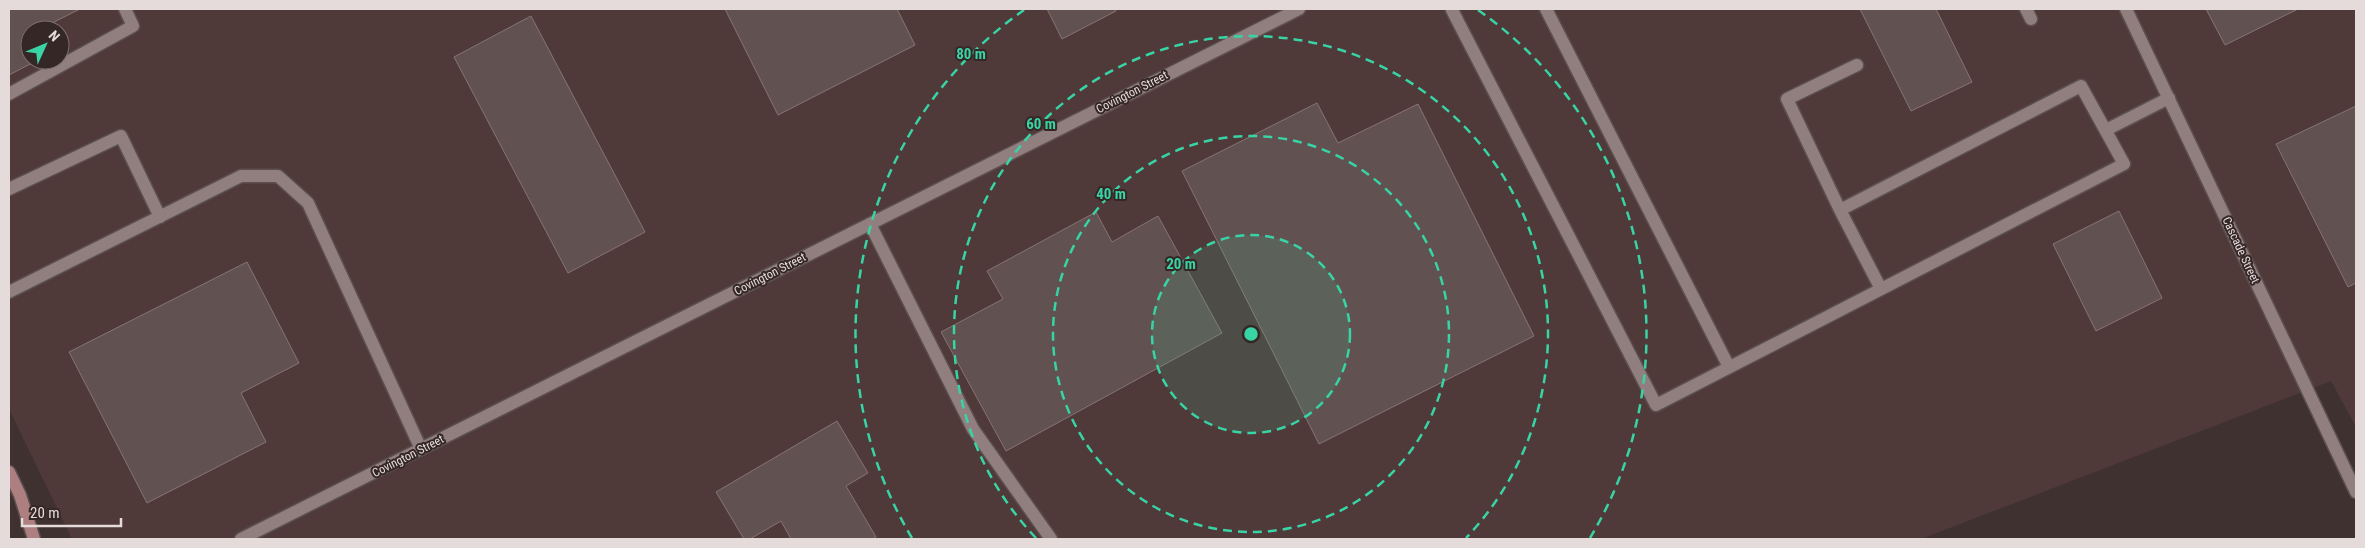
<svg xmlns="http://www.w3.org/2000/svg" width="2365" height="548" font-family="'Roboto Condensed',sans-serif">
	<style>
		.built { fill: #503939; fill-rule: evenodd }
		.building { fill: #615150; stroke: #867474 }
		.lines { fill: none; stroke-linecap: round; stroke-linejoin: round }
		.service-casing { stroke: #5c4f4f; stroke-width: 15 }
		.minor-casing { stroke: #5c4f4f; stroke-width: 15 }
		.secondary-casing { stroke: #5c4f4f; stroke-width: 15 }
		.service { stroke: #917f7f; stroke-width: 12 }
		.minor { stroke: #917f7f; stroke-width: 12 }
		.secondary { stroke: #ad7f80; stroke-width: 12 }
		.ring { fill: none; stroke: #38d4a6; stroke-width: 2.5; stroke-dasharray: 9 6 }
		.labels { text-anchor: middle; dominant-baseline: central; stroke-width: 4; stroke-linejoin: round; paint-order: stroke }
		.street-label { font-size: 12px; fill: #e6dbdb; stroke: #362727 }
		.centre { fill: #38d4a6; stroke: #362727; stroke-width: 2.5 }
		.ring-label { font-size: 15px; text-anchor: middle; font-weight: bold; fill: #38d4a6; stroke: #362727; stroke-width: 4; stroke-linejoin: round; paint-order: stroke }
	</style>
	<rect width="100%" height="100%" fill="#403131"/>
	<!-- built -->
	<path class="built" d="M 9,9 L 2356,9 L 2356,427 L 2331,381 L 1921,539 L 72,539 L 9,409 ZM 30,30 L 60,30 L 60,60 L 30,60 Z"/>
	<!-- building -->
	<path class="building" d="M 9,9 L 80,9 L 50,24 L 54,30 L 30,30 L 30,60 L 38,60 L 9,75 Z
		M 725,9 L 897,9 L 915,45 L 778,115 Z
		M 1047,9 L 1115,9 L 1116,11 L 1062,39 Z
		M 1860,9 L 1936,9 L 1972,82 L 1911,111 Z
		M 2206,9 L 2298,9 L 2225,45 Z
		M 531,16 L 645,232 L 568,273 L 454,57 Z
		M 1317,103 L 1338,143 L 1418,104 L 1534,336 L 1319,444 L 1182,171 Z
		M 2356,106 L 2356,283 L 2348,287 L 2276,144 Z
		M 2119,211 L 2162,298 L 2096,331 L 2053,244 Z
		M 1096,212 L 1112,242 L 1158,216 L 1222,333 L 1006,451 L 941,332 L 1003,299 L 987,271 Z
		M 247,262 L 299,363 L 241,393 L 266,442 L 147,503 L 69,352 Z
		M 837,421 L 868,473 L 846,486 L 876,537 L 872,539 L 791,539 L 781,521 L 750,539 L 744,539 L 716,492 Z"/>
	<g class="lines">
		<!-- service casing -->
		<g class="service-casing">
			<path id="service" d="M 1453,9 L 1452,10 L 1656,405 L 2124,164 L 2081,86 L 1840,210 L 1881,289
				M 1546,9 L 1729,367
				M 2026,9 L 2031,19
				M 9,94 L 133,26 L 125,9
				M 2106,130 L 2169,98
				M 9,189 L 121,136 L 160,217
				M 1840,210 L 1787,99 L 1857,65
				M 870,224 L 973,429 L 1051,539
				M 9,292 L 241,176 L 278,176 L 308,203 L 421,449"/>
		</g>
		<!-- minor casing -->
		<g class="minor-casing">
			<path id="minor" d="M 2126,9 L 2356,492
				M 241,539 L 1299,9"/>
		</g>
		<!-- secondary casing -->
		<g class="secondary-casing">
			<path id="secondary" d="M 9,472 L 20,495 L 34,539"/>
		</g>
		<!-- service -->
		<use href="#service" class="service"/>
		<!-- minor -->
		<use href="#minor" class="minor"/>
		<!-- secondary -->
		<use href="#secondary" class="secondary"/>
	</g>
	<!-- distance rings -->
	<circle cx="1251" cy="334" r="99" fill="#38d4a6" fill-opacity=".12"/>
	<g class="ring">
		<circle cx="1251" cy="334" r="99"/>
		<circle cx="1251" cy="334" r="198"/>
		<path d="M1036 538A297 297 0 1 1 1466 538"/>
		<path d="M912 538A396 396 0 0 1 1024 10M1478 10A396 396 0 0 1 1590 538"/>
	</g>
	<g class="labels">
		<!-- street labels -->
		<g class="street-label">
			<text transform="translate(1132 92) rotate(-27)">Covington Street</text>
			<text transform="translate(2241 250) rotate(65)">Cascade Street</text>
			<text transform="translate(770 274) rotate(-27)">Covington Street</text>
			<text transform="translate(408 456) rotate(-27)">Covington Street</text>
		</g>
	</g>
	<circle cx="1251" cy="334" r="8" class="centre"/>
	<g class="ring-label">
		<text x="971" y="59">80 m</text>
		<text x="1041" y="129">60 m</text>
		<text x="1111" y="199">40 m</text>
		<text x="1181" y="269">20 m</text>
	</g>
	<!-- border -->
	<rect width="2365" height="548" fill="none" stroke="#e6dbdb" stroke-width="20"/>
	<!-- north arrow -->
	<g transform="translate(45 45) rotate(46)"><circle r="24" fill="#362727" stroke="#7c6f6f"/>
	<path d="M0-4L9 19L0 12L-9 19Z" fill="#38d4a6"/>
	<text y="-8" font-size="14" font-weight="bold" text-anchor="middle" fill="#e6dbdb">N</text>
	</g>
	<!-- scale -->
	<path d="M22 518v8h99v-8" fill="none" stroke="#e6dbdb" stroke-width="2.5"/>
	<text x="30" y="518" font-size="15" fill="#e6dbdb" stroke="#362727" stroke-width="4" paint-order="stroke">20 m</text>
</svg>
